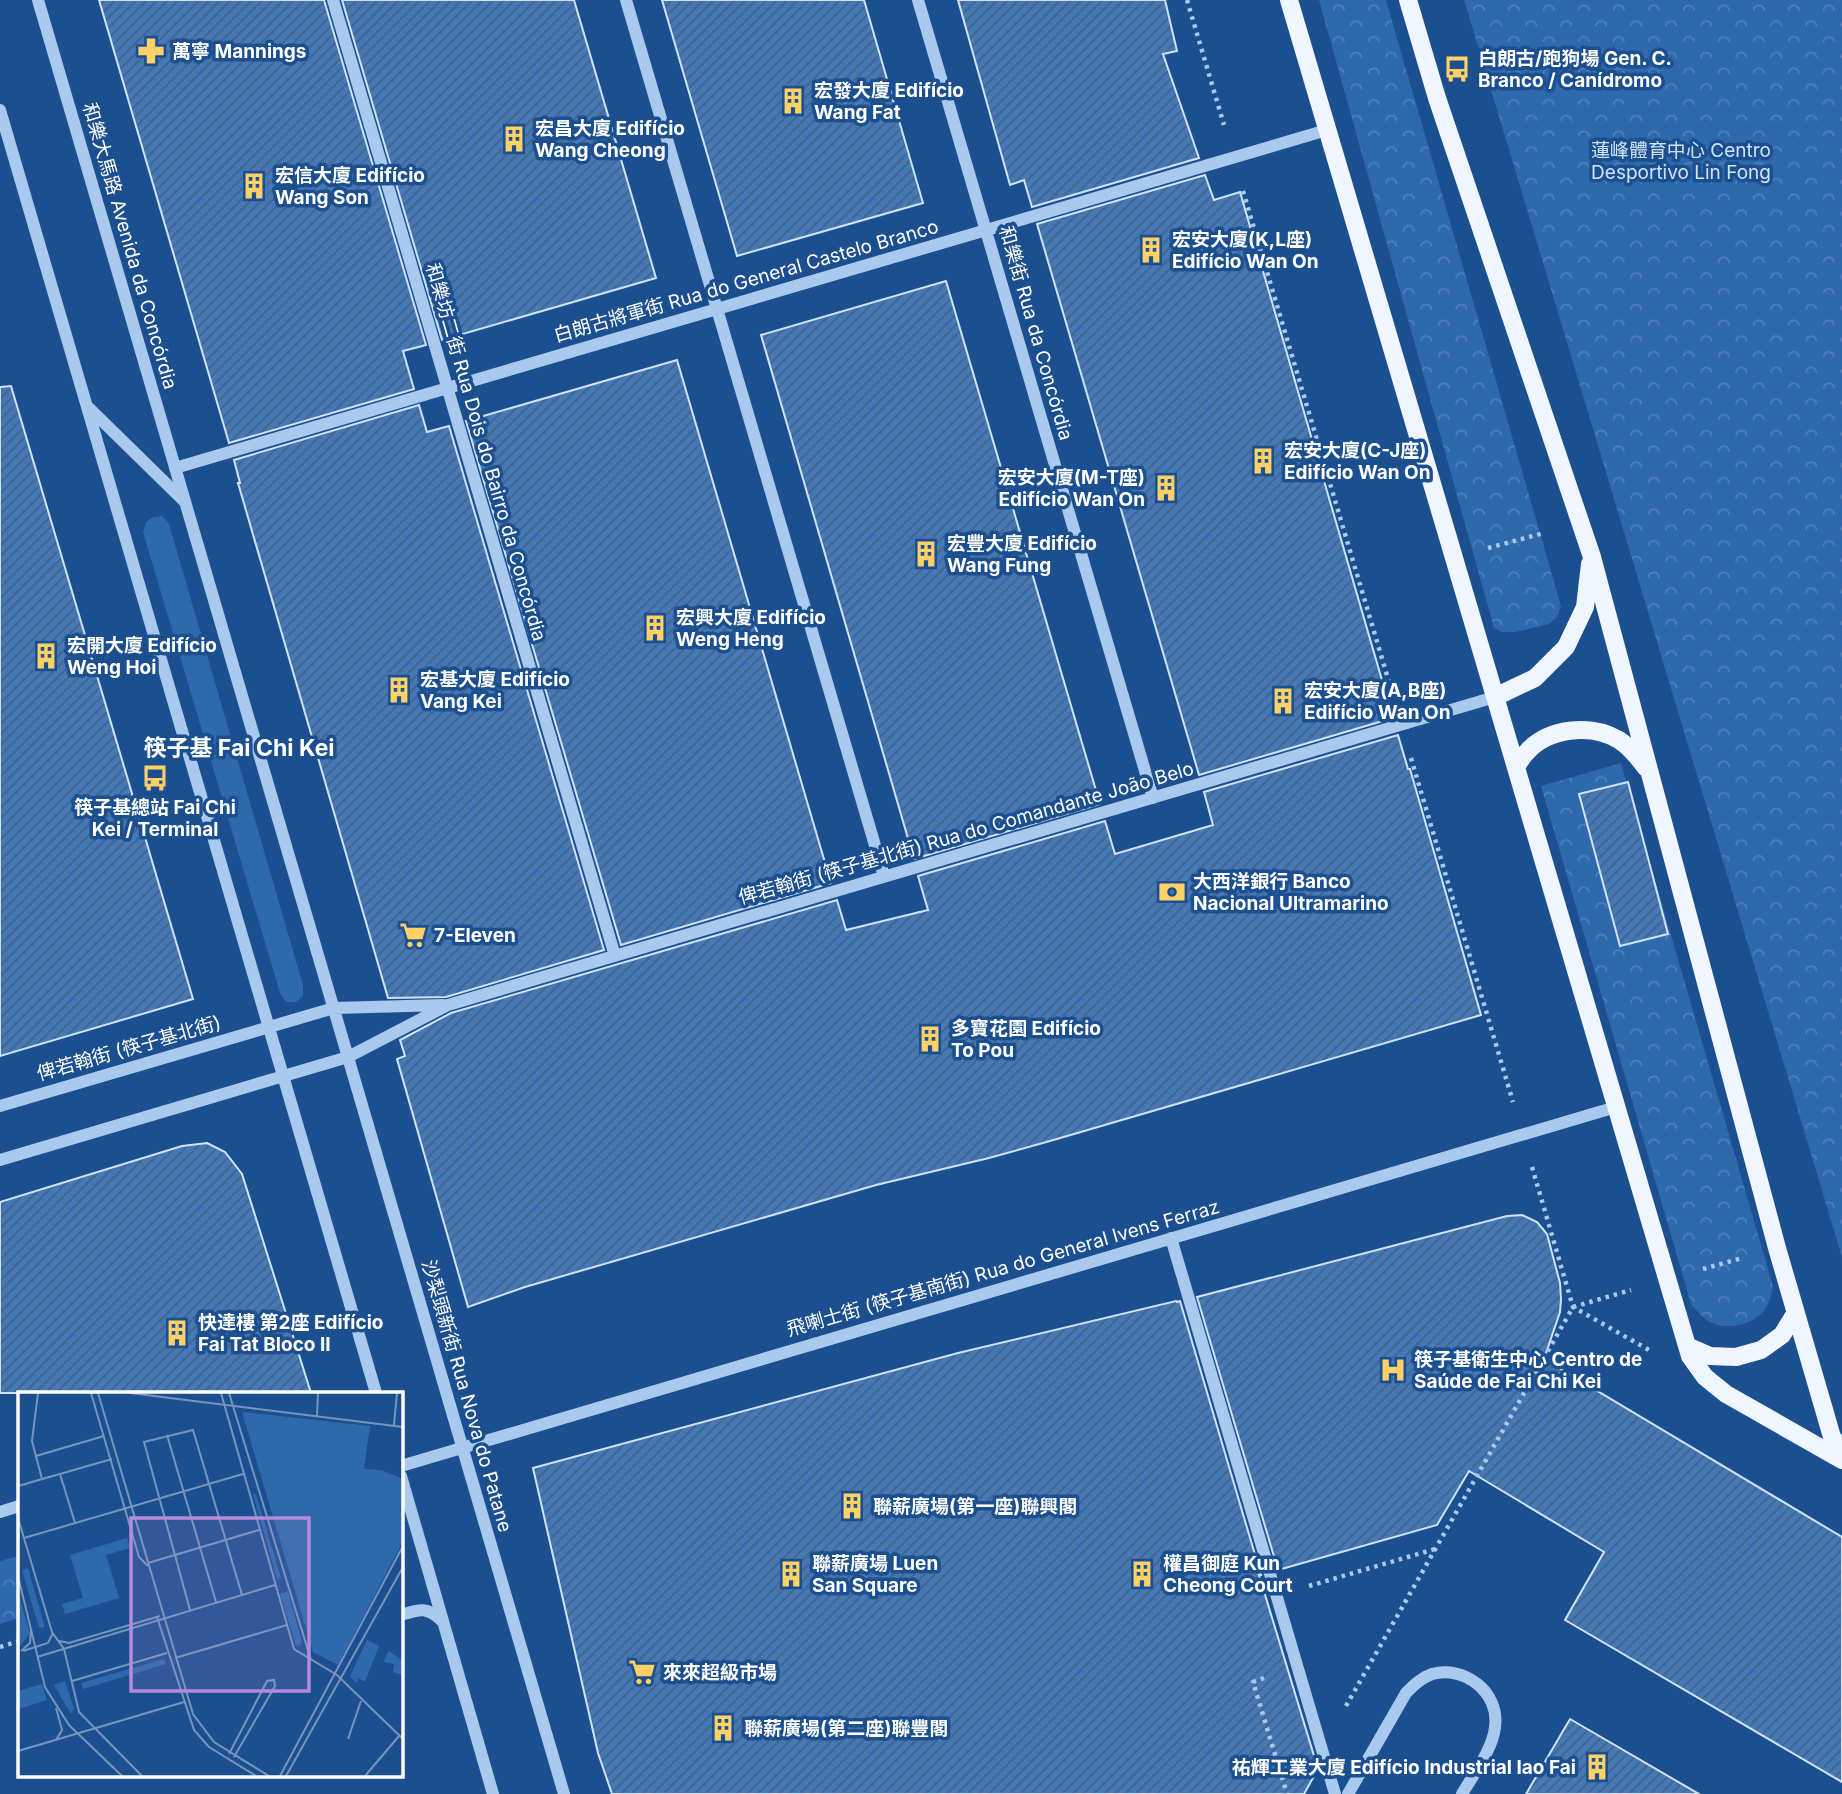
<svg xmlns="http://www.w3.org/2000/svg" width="1842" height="1794" font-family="Inter,'Noto Sans SC',sans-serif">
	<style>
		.grass { fill: #2e69ad }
		.forest { fill: url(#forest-crowns) }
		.building { fill: url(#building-hatch); stroke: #cfe3fa; stroke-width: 2 }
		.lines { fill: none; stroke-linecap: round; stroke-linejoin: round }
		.path { stroke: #a9c9ee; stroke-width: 4.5; stroke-dasharray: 3.5 5; stroke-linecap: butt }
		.minor { stroke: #a9c9ee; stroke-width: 12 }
		.major { stroke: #f0f6ff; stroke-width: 18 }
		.labels { text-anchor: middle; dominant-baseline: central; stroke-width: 7; stroke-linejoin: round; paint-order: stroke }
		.poi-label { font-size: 19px; font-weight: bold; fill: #fff; stroke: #1b4f8f; text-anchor: start }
		.park-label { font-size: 19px; fill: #cfe3fa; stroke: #1b4f8f }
		.street-label { font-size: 19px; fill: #fff; stroke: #1b4f8f }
		.quarter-label { font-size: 23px; font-weight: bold; fill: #fff; stroke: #1b4f8f }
		.inset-road { fill: none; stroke: #7695bc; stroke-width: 2 }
		.view { fill: #b68bdc; fill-opacity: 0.15; stroke: #b68bdc; stroke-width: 3.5 }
		.inset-edge { fill: none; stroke: #fff; stroke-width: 3.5 }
	</style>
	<defs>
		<pattern id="forest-crowns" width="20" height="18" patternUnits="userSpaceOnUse" patternTransform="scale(1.75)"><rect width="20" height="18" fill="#2e69ad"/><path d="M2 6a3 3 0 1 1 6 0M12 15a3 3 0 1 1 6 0" fill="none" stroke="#4d80b9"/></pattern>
		<pattern id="building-hatch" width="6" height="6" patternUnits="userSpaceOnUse" patternTransform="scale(1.75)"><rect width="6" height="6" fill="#4478b7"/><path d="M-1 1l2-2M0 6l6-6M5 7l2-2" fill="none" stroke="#486282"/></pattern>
	</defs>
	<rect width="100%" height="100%" fill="#1b4f8f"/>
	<!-- grass -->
	<path class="grass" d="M 162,516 L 169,524 L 303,985 L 303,996 L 296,1002 L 286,1002 L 280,993 L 143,532 L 146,522 L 153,517 Z"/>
	<!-- forest -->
	<path class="forest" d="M 1319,0 L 1386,0 L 1561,606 L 1557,617 L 1549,624 L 1516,632 L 1502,632 L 1494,628 Z
		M 1464,0 L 1842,0 L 1842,1257 Z
		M 1621,763 L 1773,1286 C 1771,1295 1769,1305 1763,1312 C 1751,1325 1728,1330 1712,1323 C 1703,1319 1697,1311 1691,1304 L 1541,786 Z
		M 19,1556 L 19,1618 L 0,1624 L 0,1561 Z"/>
	<!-- building -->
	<path class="building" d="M 99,0 L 324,0 L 426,345 L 403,351 L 414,389 L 229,443 Z
		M 342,0 L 574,0 L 656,278 L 442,340 Z
		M 662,0 L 864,0 L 923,203 L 737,256 Z
		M 958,0 L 1165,0 L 1177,51 L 1163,54 L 1199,158 L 1032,207 L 1024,180 L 1010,185 Z
		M 1205,175 L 1214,200 L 1240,192 L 1393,718 L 1199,775 L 1037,224 Z
		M 946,281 L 1100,804 L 914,859 L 761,335 Z
		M 677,360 L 831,883 L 621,945 L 466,421 Z
		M 11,386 L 193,999 L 0,1056 L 0,387 Z
		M 419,405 L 427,432 L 449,426 L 604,950 L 446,997 L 388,998 L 238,483 L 240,483 L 234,460 Z
		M 1398,735 L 1408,769 L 1410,769 L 1481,1015 L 1050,1141 L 989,1158 L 876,1185 L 525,1287 L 468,1307 L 397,1059 L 405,1056 L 400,1040 L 451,1013 L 837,900 L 846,930 L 928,910 L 918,876 L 1105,821 L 1115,854 L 1213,825 L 1204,792 Z
		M 1628,782 L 1668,934 L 1620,946 L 1579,794 Z
		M 207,1143 L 225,1152 L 242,1174 L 311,1393 L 0,1393 L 0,1202 L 182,1146 Z
		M 1522,1215 L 1537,1222 L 1547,1234 L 1560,1283 L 1561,1299 L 1560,1312 L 1544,1359 L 1842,1537 L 1842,1782 L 1565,1620 L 1604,1552 L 1469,1471 L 1437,1525 L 1278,1570 L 1197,1297 L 1507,1216 Z
		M 1176,1301 L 1177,1302 L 1180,1301 L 1261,1575 L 1259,1575 L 1318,1769 L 1304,1794 L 612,1794 L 598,1753 L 533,1468 L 958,1353 Z
		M 1570,1719 L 1699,1794 L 1526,1794 Z"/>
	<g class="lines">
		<!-- path -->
		<path class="path" d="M 1187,0 L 1224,125
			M 1243,191 L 1392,692
			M 1488,548 L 1544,533
			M 1411,758 L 1513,1102
			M 1532,1167 L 1573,1307 L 1649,1350
			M 1703,1269 L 1742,1258
			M 1309,1586 L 1435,1549
			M 0,1647 L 19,1641
			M 1264,1678 L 1253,1682 L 1287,1794
			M 1346,1706 L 1573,1307 L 1631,1290"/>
		<!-- minor -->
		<path class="minor" d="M 38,0 L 564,1794
			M 333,0 L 615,956
			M 626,0 L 884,876
			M 918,0 L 1153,798
			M 0,110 L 376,1393
			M 88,407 L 185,502
			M 175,468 L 1327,130
			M 0,1106 L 334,1008 L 444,1005
			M 0,1160 L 348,1057 L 448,1005 L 1495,697
			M 1171,1238 L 1335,1794
			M 401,1466 L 1616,1107
			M 401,1476 L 493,1794
			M 0,1512 L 19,1506
			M 401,1615 C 420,1609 427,1606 443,1622
			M 1348,1794 L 1406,1693 C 1414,1685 1421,1678 1432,1674 C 1464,1665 1500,1692 1495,1727 C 1493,1749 1473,1775 1462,1794"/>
		<!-- major -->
		<path class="major" d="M 1289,0 L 1690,1356 L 1705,1377 L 1726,1394 L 1842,1460
			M 1408,0 L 1437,98 L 1592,557 L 1777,1248 L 1832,1437 L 1842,1451
			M 1495,697 L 1535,678 L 1566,647 L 1585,607 L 1590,564
			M 1516,767 C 1519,762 1522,757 1526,753 C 1547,728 1591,723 1619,740 C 1630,747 1638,757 1646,768
			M 1687,1346 L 1710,1356 L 1736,1357 L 1761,1350 L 1782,1335 L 1795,1314"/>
	</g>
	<!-- icons -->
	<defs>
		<g id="pharmacy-bare" transform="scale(2.1)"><path d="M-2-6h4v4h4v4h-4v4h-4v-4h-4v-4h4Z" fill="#ffd166" stroke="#1b4f8f" stroke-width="2.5" paint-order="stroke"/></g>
		<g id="bus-bare" transform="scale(2.1)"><path d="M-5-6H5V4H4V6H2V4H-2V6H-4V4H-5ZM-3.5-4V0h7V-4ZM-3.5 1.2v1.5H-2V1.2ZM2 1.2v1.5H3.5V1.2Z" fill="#ffd166" stroke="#1b4f8f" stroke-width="2.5" paint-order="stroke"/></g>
		<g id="building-bare" transform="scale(2.1)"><path d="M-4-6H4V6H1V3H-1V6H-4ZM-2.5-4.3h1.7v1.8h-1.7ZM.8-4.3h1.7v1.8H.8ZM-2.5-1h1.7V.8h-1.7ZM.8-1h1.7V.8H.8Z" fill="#ffd166" stroke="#1b4f8f" stroke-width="2.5" paint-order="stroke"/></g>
		<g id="bank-bare" transform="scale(2.1)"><path d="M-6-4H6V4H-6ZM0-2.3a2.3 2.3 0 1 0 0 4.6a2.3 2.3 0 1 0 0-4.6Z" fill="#ffd166" stroke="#1b4f8f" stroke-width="2.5" paint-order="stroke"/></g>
		<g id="supermarket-bare" transform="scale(2.1)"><path d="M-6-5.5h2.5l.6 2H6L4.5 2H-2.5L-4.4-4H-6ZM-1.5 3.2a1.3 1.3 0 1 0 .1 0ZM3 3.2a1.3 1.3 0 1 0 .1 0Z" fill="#ffd166" stroke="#1b4f8f" stroke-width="2.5" paint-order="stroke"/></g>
		<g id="hospital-bare" transform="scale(2.1)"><path d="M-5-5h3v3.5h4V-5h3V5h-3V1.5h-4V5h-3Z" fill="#ffd166" stroke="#1b4f8f" stroke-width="2.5" paint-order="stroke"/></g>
	</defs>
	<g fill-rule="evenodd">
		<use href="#pharmacy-bare" x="151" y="51"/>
		<use href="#bus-bare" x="1457" y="69"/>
		<use href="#building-bare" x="793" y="101"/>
		<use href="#building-bare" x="514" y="139"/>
		<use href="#building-bare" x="254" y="186"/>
		<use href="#building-bare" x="1151" y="250"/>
		<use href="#building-bare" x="1263" y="461"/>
		<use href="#building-bare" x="1166" y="488"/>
		<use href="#building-bare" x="926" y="554"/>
		<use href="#building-bare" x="655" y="628"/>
		<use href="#building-bare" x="46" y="656"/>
		<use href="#building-bare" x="399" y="690"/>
		<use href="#building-bare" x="1283" y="701"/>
		<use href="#bus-bare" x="155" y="778"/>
		<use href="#bank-bare" x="1172" y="892"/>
		<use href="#supermarket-bare" x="413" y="935"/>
		<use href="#building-bare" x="930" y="1039"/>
		<use href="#building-bare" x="177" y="1333"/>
		<use href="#hospital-bare" x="1393" y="1370"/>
		<use href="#building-bare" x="852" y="1506"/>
		<use href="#building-bare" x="791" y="1574"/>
		<use href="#building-bare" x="1142" y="1574"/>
		<use href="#supermarket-bare" x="642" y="1672"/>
		<use href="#building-bare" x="723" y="1728"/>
		<use href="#building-bare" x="1597" y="1767"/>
	</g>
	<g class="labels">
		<!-- poi labels -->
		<g class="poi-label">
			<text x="172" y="51">萬寧 Mannings</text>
			<text x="1478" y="58">白朗古/跑狗場 Gen. C.<tspan x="1478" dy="22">Branco / Canídromo</tspan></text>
			<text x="814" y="90">宏發大廈 Edifício<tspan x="814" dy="22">Wang Fat</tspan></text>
			<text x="535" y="128">宏昌大廈 Edifício<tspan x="535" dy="22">Wang Cheong</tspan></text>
			<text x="275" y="175">宏信大廈 Edifício<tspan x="275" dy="22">Wang Son</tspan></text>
			<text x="1172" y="239">宏安大廈(K,L座)<tspan x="1172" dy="22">Edifício Wan On</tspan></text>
			<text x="1284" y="450">宏安大廈(C-J座)<tspan x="1284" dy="22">Edifício Wan On</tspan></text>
			<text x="1145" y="477" text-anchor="end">宏安大廈(M-T座)<tspan x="1145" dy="22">Edifício Wan On</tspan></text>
			<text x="947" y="543">宏豐大廈 Edifício<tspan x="947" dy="22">Wang Fung</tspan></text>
			<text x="676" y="617">宏興大廈 Edifício<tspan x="676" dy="22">Weng Heng</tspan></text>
			<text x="67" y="645">宏開大廈 Edifício<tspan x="67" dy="22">Weng Hoi</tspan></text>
			<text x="420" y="679">宏基大廈 Edifício<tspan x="420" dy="22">Vang Kei</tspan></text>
			<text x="1304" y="690">宏安大廈(A,B座)<tspan x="1304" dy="22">Edifício Wan On</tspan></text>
			<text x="155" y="807" text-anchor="middle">筷子基總站 Fai Chi<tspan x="155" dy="22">Kei / Terminal</tspan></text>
			<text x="1193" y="881">大西洋銀行 Banco<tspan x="1193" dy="22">Nacional Ultramarino</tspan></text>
			<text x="434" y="935">7-Eleven</text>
			<text x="951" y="1028">多寶花園 Edifício<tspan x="951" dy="22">To Pou</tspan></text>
			<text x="198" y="1322">快達樓 第2座 Edifício<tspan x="198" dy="22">Fai Tat Bloco II</tspan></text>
			<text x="1414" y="1359">筷子基衛生中心 Centro de<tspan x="1414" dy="22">Saúde de Fai Chi Kei</tspan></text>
			<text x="873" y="1506">聯薪廣場(第一座)聯興閣</text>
			<text x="812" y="1563">聯薪廣場 Luen<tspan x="812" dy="22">San Square</tspan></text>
			<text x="1163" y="1563">權昌御庭 Kun<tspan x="1163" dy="22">Cheong Court</tspan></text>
			<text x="663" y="1672">來來超級市場</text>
			<text x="744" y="1728">聯薪廣場(第二座)聯豐閣</text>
			<text x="1576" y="1767" text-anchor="end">祐輝工業大廈 Edifício Industrial Iao Fai</text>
		</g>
		<!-- park labels -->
		<g class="park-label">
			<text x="1681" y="150">蓮峰體育中心 Centro<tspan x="1681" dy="22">Desportivo Lin Fong</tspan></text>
		</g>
		<!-- street labels -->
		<g class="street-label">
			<text transform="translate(130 246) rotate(74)">和樂大馬路 Avenida da Concórdia</text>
			<text transform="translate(746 281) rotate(-16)">白朗古將軍街 Rua do General Castelo Branco</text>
			<text transform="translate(1036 333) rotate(74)">和樂街 Rua da Concórdia</text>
			<text transform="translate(486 452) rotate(74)">和樂坊二街 Rua Dois do Bairro da Concórdia</text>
			<text transform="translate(966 833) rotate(-16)">俾若翰街 (筷子基北街) Rua do Comandante João Belo</text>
			<text transform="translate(129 1048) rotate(-16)">俾若翰街 (筷子基北街)</text>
			<text transform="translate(1003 1268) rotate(-16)">飛喇士街 (筷子基南街) Rua do General Ivens Ferraz</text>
			<text transform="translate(467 1396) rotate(74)">沙梨頭新街 Rua Nova do Patane</text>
		</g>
		<!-- quarter labels -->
		<g class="quarter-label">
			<text x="239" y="748">筷子基 Fai Chi Kei</text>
		</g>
	</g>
	<!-- overview -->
	<g transform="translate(18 1392)">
		<rect width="385" height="385" fill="#1b4f8f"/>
		<path d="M 47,289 L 56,317 L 53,322 L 36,293 Z" fill="#2e69ad"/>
		<path d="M 224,20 L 352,34 L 346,77 L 363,78 L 385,87 L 385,149 L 320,273 L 295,260 ZM 235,102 L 238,102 L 263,186 L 259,187 ZM 109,146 L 112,156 L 88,163 L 101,206 L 47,222 L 44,212 L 65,206 L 52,163 ZM 10,176 L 27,235 L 21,236 L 4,178 ZM 270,199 L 284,250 L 282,253 L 278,254 L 262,202 ZM 0,200 L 12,241 L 0,257 L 2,251 ZM 349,248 L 361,254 L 347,290 L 340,286 L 338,291 L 332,284 ZM 371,259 L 385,269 L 385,283 L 375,280 L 376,272 L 365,270 ZM 146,267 L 148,272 L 65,297 L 63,291 ZM 24,292 L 29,308 L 0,317 L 0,299 Z" fill="#2e69ad"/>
		<path class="inset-road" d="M 20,1 L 14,49 L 24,87M 73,1 L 121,165 L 130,174M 80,1 L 175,322 L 196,350 L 251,384M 112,1 L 385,35M 203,1 L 276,257 L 319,283 L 385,347M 211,1 L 293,268M 299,24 L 300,1M 376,33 L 379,1M 149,43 L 198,210M 18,64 L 86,44M 42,82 L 57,131M 0,94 L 94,67M 0,126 L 34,240 L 46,257 L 61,320 L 124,384M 6,146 L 225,82M 130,171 L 241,138M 0,184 L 27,295 L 51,333 L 104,384M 172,218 L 126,50 L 175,38 L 224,203M 139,225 L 176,338 L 191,355 L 238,384M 41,249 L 51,251 L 142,224M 3,259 L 12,251 L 13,238M 5,259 L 30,251 L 35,241M 19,265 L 257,193M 157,266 L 269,233M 54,289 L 149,261M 330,347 L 343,309M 38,348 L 44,338 L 38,316M 0,359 L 166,310M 211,362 L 249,289 L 256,288 L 257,294 L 216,365M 262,384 L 385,154M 268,384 L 385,175M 347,384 L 381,344"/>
		<path class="view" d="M 113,126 L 291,126 L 291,299 L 113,299 Z"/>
		<rect width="385" height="385" class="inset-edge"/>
	</g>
</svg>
